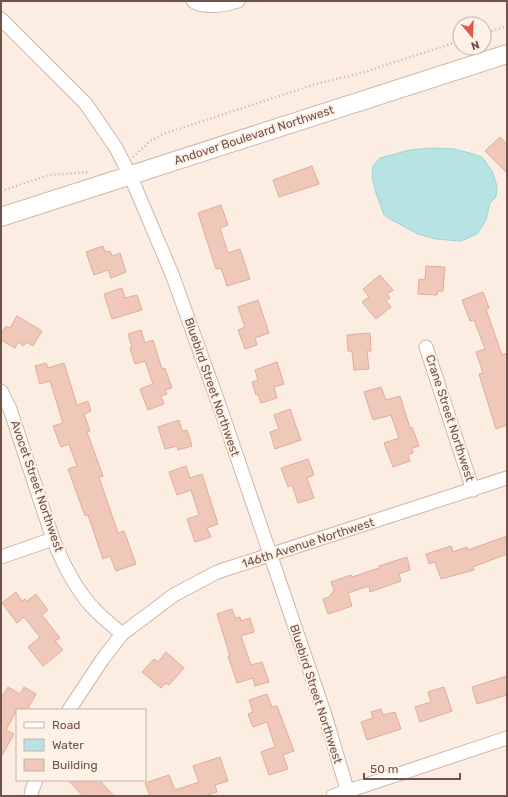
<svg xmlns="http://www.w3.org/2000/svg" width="508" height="797" font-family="Rubik,sans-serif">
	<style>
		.water { fill: #b7e3e3; stroke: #9ed4d4 }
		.building { fill: #efc8ba; stroke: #e1ac9c }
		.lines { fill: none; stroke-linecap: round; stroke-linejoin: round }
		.street-casing { stroke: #cdb6ac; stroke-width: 15 }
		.secondary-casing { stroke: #d0b5a9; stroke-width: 20 }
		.path { stroke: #d3ab9e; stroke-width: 2.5; stroke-dasharray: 1 3; stroke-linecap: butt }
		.street { stroke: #fff; stroke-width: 13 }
		.secondary { stroke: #fff; stroke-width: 18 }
		.labels { text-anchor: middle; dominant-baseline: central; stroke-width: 4; stroke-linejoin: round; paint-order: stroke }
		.street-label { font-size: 12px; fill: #71524a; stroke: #fef2e7 }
	</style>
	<rect width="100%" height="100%" fill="#fbede1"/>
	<!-- water -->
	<path class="water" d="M 432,148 L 454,149 L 470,153 L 482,157 L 492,171 L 497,186 L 496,197 L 490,203 L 486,220 L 477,234 L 461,241 L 436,239 L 418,234 L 390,219 L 384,215 L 376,193 L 372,177 L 373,166 L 380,158 L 410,150 Z"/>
	<!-- building -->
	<path class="building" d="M 500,137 L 507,145 L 507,173 L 485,151 Z
		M 312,166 L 319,184 L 279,197 L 273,180 Z
		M 221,205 L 228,225 L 220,228 L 228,253 L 240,249 L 250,279 L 227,286 L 221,268 L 216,269 L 198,213 Z
		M 103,246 L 105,252 L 110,251 L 112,256 L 120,253 L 126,272 L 111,278 L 108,270 L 94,275 L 86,252 Z
		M 426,266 L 445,267 L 443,291 L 438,291 L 437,295 L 418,294 L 419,279 L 425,280 Z
		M 380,275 L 393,290 L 387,294 L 390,298 L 386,301 L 391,307 L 376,319 L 362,302 L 369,297 L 363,289 Z
		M 122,288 L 125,298 L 137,295 L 142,310 L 112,319 L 104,294 Z
		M 483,292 L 489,308 L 486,309 L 502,355 L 507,353 L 507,425 L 496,429 L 479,374 L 483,373 L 476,352 L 485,349 L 474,320 L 470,321 L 462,300 Z
		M 258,300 L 269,333 L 255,338 L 257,345 L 245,349 L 238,330 L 245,327 L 238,307 Z
		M 17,316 L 42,331 L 33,346 L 26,342 L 24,346 L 18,342 L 15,348 L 1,340 L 1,334 L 6,326 L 10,328 Z
		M 141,330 L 145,343 L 153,340 L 162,369 L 165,368 L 172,388 L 165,390 L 167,394 L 161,396 L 164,404 L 148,410 L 140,389 L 153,384 L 145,361 L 135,364 L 130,348 L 132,347 L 128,334 Z
		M 370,333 L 371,351 L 367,351 L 369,369 L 354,370 L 352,351 L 348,351 L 347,335 Z
		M 277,362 L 284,384 L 274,387 L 277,398 L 261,403 L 258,394 L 256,395 L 252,382 L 258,380 L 255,370 Z
		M 46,363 L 48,368 L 64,363 L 77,405 L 88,401 L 91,411 L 84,414 L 90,431 L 87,432 L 103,476 L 99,477 L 118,533 L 124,531 L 136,564 L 116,571 L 110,556 L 103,559 L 88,515 L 85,516 L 68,469 L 77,466 L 69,444 L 61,447 L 53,426 L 63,423 L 50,381 L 40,384 L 35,366 Z
		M 381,387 L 386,400 L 400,396 L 410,428 L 412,427 L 419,446 L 412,448 L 413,453 L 408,455 L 410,461 L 393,467 L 384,443 L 399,438 L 391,415 L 373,420 L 364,392 Z
		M 290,409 L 301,440 L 275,449 L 270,432 L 279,429 L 274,415 Z
		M 179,420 L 182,431 L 187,430 L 192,446 L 178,450 L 177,446 L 165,449 L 158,427 Z
		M 308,459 L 314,475 L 307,478 L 314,498 L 298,503 L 292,485 L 288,487 L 281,468 Z
		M 186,466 L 190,478 L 202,474 L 218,524 L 207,528 L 211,537 L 195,542 L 187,519 L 199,515 L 191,490 L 177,495 L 169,472 Z
		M 507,536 L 507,554 L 473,567 L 474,570 L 441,579 L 435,562 L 429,564 L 426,554 L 451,546 L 453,552 L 467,547 L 468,550 Z
		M 407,557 L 410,570 L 399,574 L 401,581 L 370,592 L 369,586 L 348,593 L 352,606 L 328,614 L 323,599 L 329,597 L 334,590 L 331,582 L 351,575 L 352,577 L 379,568 L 379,566 Z
		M 16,592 L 22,601 L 25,599 L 27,601 L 36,594 L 48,610 L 42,615 L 60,638 L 55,641 L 63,650 L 43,666 L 28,647 L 40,637 L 24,617 L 17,623 L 2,603 Z
		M 232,609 L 235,618 L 240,617 L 241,621 L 250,618 L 254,632 L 241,636 L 251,665 L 262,662 L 269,682 L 255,686 L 253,678 L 237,683 L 228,656 L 230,656 L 217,614 Z
		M 166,652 L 184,668 L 169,685 L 166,683 L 161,688 L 142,672 L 154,659 L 158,662 Z
		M 507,676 L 507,695 L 477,704 L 472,687 Z
		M 8,687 L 20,694 L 24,687 L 36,694 L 27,710 L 17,710 L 6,730 L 14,734 L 1,757 L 1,698 Z
		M 444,687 L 452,711 L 420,722 L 415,707 L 431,702 L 428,692 Z
		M 267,694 L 272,707 L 277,706 L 294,751 L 283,755 L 288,769 L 269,775 L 261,752 L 275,747 L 267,722 L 253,727 L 248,714 L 253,712 L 249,700 Z
		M 381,709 L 383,715 L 395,712 L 401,729 L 367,740 L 361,722 L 373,718 L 371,712 Z
		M 220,757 L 228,781 L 215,785 L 217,792 L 204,796 L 150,796 L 145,783 L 169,775 L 175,790 L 199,782 L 193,766 Z
		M 68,780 L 99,780 L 114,796 L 83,796 Z"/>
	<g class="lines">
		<!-- street casing -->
		<g class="street-casing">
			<path id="street" d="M 193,1 C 204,9 226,5 238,1
				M 1,19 L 86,104 L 116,148 L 130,175 L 172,274 L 222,413 L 325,715 L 349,796
				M 426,347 L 473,490
				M 1,391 L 10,409 L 53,539 C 63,564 76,591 96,611 C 104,619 113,626 122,634
				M 1,557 L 53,539
				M 69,710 L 102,660 L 122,634 L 174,595 L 217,572 L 507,478
				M 31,796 L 32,790 L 36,780
				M 333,796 L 507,738"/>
		</g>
		<!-- secondary casing -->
		<g class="secondary-casing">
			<path id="secondary" d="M 1,217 L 507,54"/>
		</g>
		<!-- path -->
		<path class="path" d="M 484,34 L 507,26
			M 133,157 L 150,141 L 163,134 L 316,84 L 361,73 L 460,41
			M 1,191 L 49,175 L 89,172"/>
		<!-- street -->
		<use href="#street" class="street"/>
		<!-- secondary -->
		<use href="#secondary" class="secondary"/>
	</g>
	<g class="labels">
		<!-- street labels -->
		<g class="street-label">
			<text transform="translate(254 135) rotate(-18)">Andover Boulevard Northwest</text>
			<text transform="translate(212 387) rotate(71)">Bluebird Street Northwest</text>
			<text transform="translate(450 418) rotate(72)">Crane Street Northwest</text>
			<text transform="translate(37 486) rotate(71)">Avocet Street Northwest</text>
			<text transform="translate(308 543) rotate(-18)">146th Avenue Northwest</text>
			<text transform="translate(316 694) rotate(72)">Bluebird Street Northwest</text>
		</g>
	</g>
	<!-- border -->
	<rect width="508" height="797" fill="none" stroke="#71524a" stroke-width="4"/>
	<!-- legend -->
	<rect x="16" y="709" width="130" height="72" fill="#fef2e7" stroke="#c6b2a8"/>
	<rect x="24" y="722" width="20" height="6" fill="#ffffff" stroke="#c6b2a8"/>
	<text x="52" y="729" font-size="12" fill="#71524a">Road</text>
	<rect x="24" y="739" width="20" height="12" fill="#b7e3e3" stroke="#c6b2a8"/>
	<text x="52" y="749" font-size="12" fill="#71524a">Water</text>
	<rect x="24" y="759" width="20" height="12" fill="#efc8ba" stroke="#c6b2a8"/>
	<text x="52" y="769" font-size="12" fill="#71524a">Building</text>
	<!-- north arrow -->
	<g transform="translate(472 36) rotate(161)"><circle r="19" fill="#fef2e7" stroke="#c6b2a8"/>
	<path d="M0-3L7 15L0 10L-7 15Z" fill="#e0574b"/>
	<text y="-6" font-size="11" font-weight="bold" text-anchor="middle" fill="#71524a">N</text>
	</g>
	<!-- scale -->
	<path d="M364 773v6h96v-6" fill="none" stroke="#71524a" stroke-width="2"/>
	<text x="370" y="773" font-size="12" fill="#71524a" stroke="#fef2e7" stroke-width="3" paint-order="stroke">50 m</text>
</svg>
